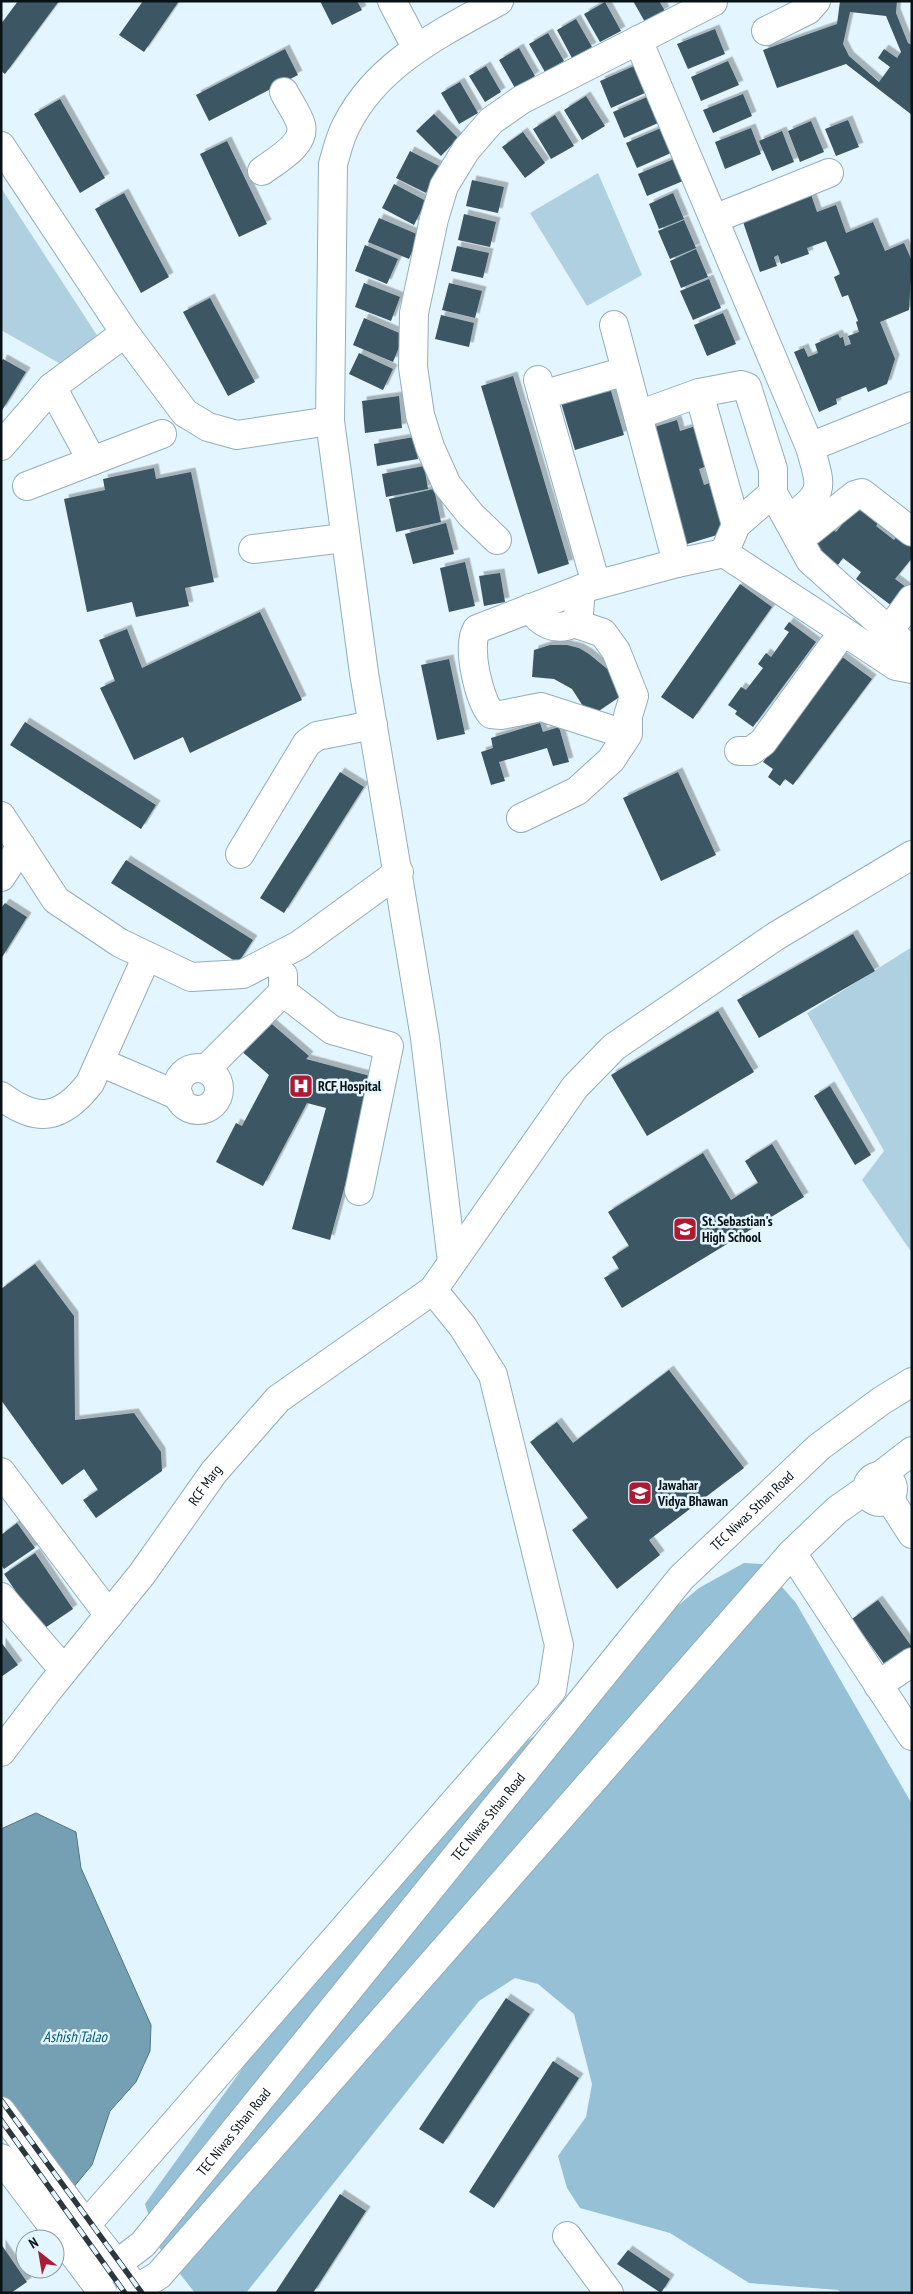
<svg xmlns="http://www.w3.org/2000/svg" width="913" height="2294" font-family="'PT Sans Narrow',sans-serif">
	<style>
		.green { fill: #afd0e0 }
		.forest { fill: #95c0d5 }
		.water { fill: #759fb3; stroke: #547584 }
		.building { fill: #3c5663; fill-rule: evenodd; filter: url(#shadow) }
		.lines { fill: none; stroke-linecap: round; stroke-linejoin: round }
		.minor-casing { stroke: #92aebd; stroke-width: 30 }
		.major-casing { stroke: #92aebd; stroke-width: 30 }
		.minor { stroke: #fff; stroke-width: 28 }
		.major { stroke: #fff; stroke-width: 28 }
		.rail-casing { stroke: #2c383d; stroke-width: 5.5 }
		.rail { stroke: #e3f5fe; stroke-width: 4; stroke-dasharray: 11; stroke-linecap: butt }
		.labels { text-anchor: middle; dominant-baseline: central; stroke-width: 5; stroke-linejoin: round; paint-order: stroke }
		.poi-label { font-size: 14px; font-weight: bold; fill: #071217; stroke: #e3f5fe; text-anchor: start }
		.street-label { font-size: 14px; fill: #071217; stroke: #e3f5fe }
		.water-label { font-size: 15px; font-style: italic; fill: #005774; stroke: #e3f5fe }
	</style>
	<defs>
		<filter id="shadow"><feDropShadow dx="4.5" dy="-4.5" stdDeviation="0" flood-color="#0004"/></filter>
	</defs>
	<rect width="100%" height="100%" fill="#e3f5fe"/>
	<!-- green -->
	<path class="green" d="M 598,173 L 642,275 L 587,306 L 530,213 Z
		M 1,188 L 106,349 L 73,371 L 1,330 Z
		M 912,947 L 912,1253 L 862,1180 L 884,1151 L 807,1013 Z"/>
	<!-- forest -->
	<path class="forest" d="M 744,1563 L 762,1564 L 796,1603 L 912,1804 L 912,2293 L 842,2293 L 838,2290 L 749,2283 L 670,2233 L 580,2208 L 567,2188 L 558,2156 L 586,2117 L 592,2084 L 574,2014 L 538,1984 L 515,1978 L 479,2001 L 246,2293 L 195,2293 L 159,2247 L 145,2204 L 301,1987 L 520,1746 L 576,1707 L 620,1654 L 699,1588 Z"/>
	<!-- water -->
	<path class="water" d="M 36,1813 L 76,1832 L 81,1868 L 151,2025 L 150,2051 L 136,2082 L 110,2111 L 92,2165 L 67,2195 L 1,2095 L 1,1829 Z"/>
	<!-- building -->
	<path class="building" d="M 18,1 L 59,1 L 5,74 L 1,71 L 1,24 Z
		M 143,1 L 179,1 L 144,52 L 119,35 Z
		M 320,1 L 357,1 L 362,10 L 332,25 Z
		M 633,1 L 659,1 L 665,11 L 645,22 Z
		M 840,1 L 897,1 L 896,13 L 908,43 L 912,45 L 912,115 L 846,64 L 777,88 L 763,50 L 837,24 ZM 850,12 L 886,16 L 901,52 L 897,58 L 884,49 L 878,58 L 890,67 L 879,82 L 849,56 L 843,44 Z
		M 605,2 L 621,31 L 600,42 L 584,14 Z
		M 576,19 L 592,47 L 572,58 L 557,30 Z
		M 715,29 L 725,54 L 688,69 L 677,44 Z
		M 548,33 L 564,61 L 545,72 L 529,44 Z
		M 519,48 L 535,76 L 515,88 L 499,60 Z
		M 285,49 L 298,75 L 209,121 L 196,95 Z
		M 728,61 L 739,85 L 701,101 L 691,77 Z
		M 486,66 L 501,92 L 485,102 L 469,76 Z
		M 634,66 L 645,93 L 611,108 L 600,81 Z
		M 460,82 L 478,113 L 459,124 L 441,93 Z
		M 743,94 L 752,116 L 713,133 L 703,110 Z
		M 586,96 L 605,126 L 582,140 L 564,110 Z
		M 647,97 L 658,123 L 624,138 L 613,112 Z
		M 60,99 L 105,178 L 80,193 L 34,114 Z
		M 434,114 L 458,138 L 441,156 L 416,131 Z
		M 555,115 L 574,146 L 551,159 L 533,129 Z
		M 848,120 L 859,147 L 836,156 L 825,129 Z
		M 811,121 L 824,152 L 800,162 L 788,131 Z
		M 661,128 L 671,153 L 637,168 L 626,143 Z
		M 751,128 L 761,154 L 725,169 L 715,142 Z
		M 782,131 L 794,162 L 772,171 L 759,141 Z
		M 523,132 L 545,163 L 525,178 L 502,147 Z
		M 227,141 L 267,224 L 239,237 L 200,154 Z
		M 410,151 L 439,166 L 426,193 L 396,178 Z
		M 674,159 L 683,181 L 647,196 L 638,174 Z
		M 472,180 L 504,187 L 498,213 L 466,206 Z
		M 394,184 L 426,201 L 414,225 L 382,208 Z
		M 809,189 L 817,212 L 836,205 L 846,233 L 873,222 L 885,251 L 904,243 L 912,261 L 909,310 L 880,322 L 895,359 L 887,384 L 868,392 L 866,387 L 836,399 L 837,404 L 819,412 L 794,352 L 804,348 L 808,357 L 818,353 L 815,344 L 838,334 L 840,338 L 843,337 L 845,346 L 851,344 L 848,336 L 859,332 L 856,322 L 858,321 L 848,295 L 842,297 L 834,277 L 840,274 L 826,241 L 807,248 L 809,254 L 781,264 L 778,255 L 774,257 L 777,266 L 760,272 L 740,213 Z
		M 124,193 L 169,277 L 141,293 L 95,209 Z
		M 673,193 L 684,219 L 659,229 L 649,204 Z
		M 464,214 L 496,222 L 490,247 L 458,240 Z
		M 379,218 L 419,235 L 409,259 L 368,242 Z
		M 684,220 L 696,248 L 670,259 L 658,231 Z
		M 365,245 L 398,259 L 387,284 L 355,271 Z
		M 457,246 L 489,253 L 483,278 L 451,271 Z
		M 696,249 L 708,277 L 681,288 L 670,261 Z
		M 709,279 L 721,308 L 693,320 L 680,291 Z
		M 364,283 L 400,297 L 391,321 L 355,307 Z
		M 449,283 L 482,291 L 475,318 L 442,310 Z
		M 210,298 L 255,382 L 228,396 L 183,312 Z
		M 723,313 L 736,344 L 707,356 L 694,325 Z
		M 441,315 L 474,323 L 469,347 L 435,339 Z
		M 364,318 L 404,335 L 393,362 L 353,345 Z
		M 359,353 L 393,369 L 383,390 L 349,374 Z
		M 3,359 L 26,372 L 1,412 L 1,362 Z
		M 513,376 L 569,564 L 538,574 L 481,386 Z
		M 608,381 L 624,435 L 575,450 L 559,396 Z
		M 399,396 L 402,428 L 365,433 L 362,401 Z
		M 677,420 L 680,431 L 696,426 L 707,466 L 699,469 L 704,485 L 712,482 L 727,532 L 684,545 L 648,429 Z
		M 414,437 L 418,459 L 377,466 L 374,444 Z
		M 424,466 L 428,489 L 386,497 L 382,474 Z
		M 154,468 L 156,479 L 191,472 L 214,582 L 185,588 L 189,606 L 136,617 L 132,602 L 87,612 L 64,499 L 105,490 L 103,479 Z
		M 434,489 L 441,522 L 396,532 L 389,499 Z
		M 862,499 L 884,516 L 876,526 L 894,540 L 902,530 L 912,537 L 912,558 L 895,579 L 910,590 L 896,609 L 856,579 L 861,572 L 843,558 L 838,565 L 810,544 L 826,523 L 836,532 Z
		M 446,523 L 454,554 L 413,564 L 405,534 Z
		M 465,562 L 475,606 L 449,612 L 440,568 Z
		M 500,573 L 505,602 L 484,606 L 479,576 Z
		M 740,584 L 772,607 L 693,719 L 661,697 Z
		M 260,612 L 302,700 L 190,753 L 183,737 L 134,760 L 100,688 L 115,681 L 99,640 L 127,629 L 142,668 Z
		M 789,622 L 816,642 L 753,727 L 735,714 L 737,711 L 728,705 L 741,687 L 746,690 L 763,668 L 758,664 L 766,653 L 771,657 L 789,632 L 784,629 Z
		M 550,645 L 567,645 L 579,648 L 589,654 L 611,672 L 618,685 L 618,698 L 590,717 L 572,689 L 554,679 L 532,677 L 534,650 Z
		M 841,656 L 872,679 L 793,785 L 785,779 L 780,786 L 768,777 L 773,769 L 763,762 Z
		M 449,659 L 465,734 L 437,740 L 421,665 Z
		M 25,722 L 156,805 L 141,829 L 10,745 Z
		M 540,723 L 543,732 L 559,727 L 569,762 L 553,766 L 547,748 L 499,762 L 505,781 L 491,785 L 481,752 L 493,748 L 491,738 Z
		M 340,772 L 364,787 L 284,913 L 260,898 Z
		M 678,772 L 716,855 L 661,881 L 623,798 Z
		M 126,860 L 253,940 L 238,963 L 111,883 Z
		M 5,903 L 27,917 L 1,959 L 1,908 Z
		M 853,934 L 875,971 L 759,1038 L 737,1000 Z
		M 718,1011 L 754,1072 L 647,1136 L 611,1075 Z
		M 266,1019 L 309,1056 L 306,1059 L 370,1076 L 360,1114 L 364,1116 L 330,1240 L 292,1229 L 326,1108 L 307,1103 L 263,1186 L 216,1162 L 236,1123 L 242,1126 L 269,1075 L 239,1049 Z
		M 830,1086 L 871,1155 L 855,1165 L 814,1096 Z
		M 772,1144 L 804,1197 L 622,1308 L 604,1278 L 619,1269 L 612,1257 L 629,1246 L 608,1212 L 703,1153 L 731,1200 L 758,1183 L 745,1161 Z
		M 35,1264 L 74,1316 L 75,1420 L 134,1413 L 161,1452 L 162,1471 L 96,1518 L 83,1500 L 98,1490 L 84,1469 L 62,1485 L 1,1400 L 1,1289 Z
		M 669,1370 L 744,1468 L 649,1540 L 660,1555 L 617,1589 L 572,1530 L 588,1518 L 530,1442 L 557,1422 L 573,1443 Z
		M 17,1523 L 35,1548 L 4,1569 L 1,1565 L 1,1535 Z
		M 35,1553 L 73,1609 L 42,1630 L 4,1574 Z
		M 878,1600 L 912,1647 L 887,1668 L 852,1619 Z
		M 1,1642 L 18,1665 L 1,1677 Z
		M 506,1998 L 530,2014 L 443,2144 L 419,2129 Z
		M 553,2061 L 579,2078 L 494,2208 L 469,2192 Z
		M 340,2194 L 366,2211 L 313,2293 L 275,2293 Z
		M 1,2244 L 27,2282 L 11,2293 L 1,2293 Z
		M 628,2250 L 670,2279 L 661,2293 L 617,2264 Z"/>
	<g class="lines">
		<!-- minor casing -->
		<g class="minor-casing">
			<g id="minor">
				<path d="M 392,1 L 416,47"/>
				<path d="M 766,31 L 808,10 L 816,1"/>
				<path d="M 638,40 L 810,447"/>
				<path d="M 1,146 L 125,333 L 185,413 L 208,427 L 237,435 L 330,421"/>
				<path d="M 262,171 C 275,161 306,145 301,125 C 298,114 289,102 284,92"/>
				<path d="M 714,219 L 829,173"/>
				<path d="M 614,325 L 677,563"/>
				<path d="M 538,380 L 596,584"/>
				<path d="M 52,387 L 92,461"/>
				<path d="M 699,393 L 741,385 L 747,387 L 773,469 L 773,493"/>
				<path d="M 542,395 L 626,371"/>
				<path d="M 638,415 L 699,393 L 736,525"/>
				<path d="M 1,446 L 52,387 L 125,333"/>
				<path d="M 27,486 L 162,434"/>
				<path d="M 789,520 C 824,491 823,492 810,447 L 912,406"/>
				<path d="M 798,538 L 810,531 L 855,495 L 862,493 L 912,532"/>
				<path d="M 497,540 L 471,515 L 447,485 L 430,447 L 420,415 L 413,367 L 414,313 L 434,219 L 444,186 L 466,150 L 491,121 L 521,100 L 713,2"/>
				<path d="M 253,549 L 344,538"/>
				<path d="M 724,553 L 896,666 L 912,669"/>
				<path d="M 530,608 C 541,624 556,632 574,623"/>
				<path d="M 889,631 L 912,599"/>
				<path d="M 609,729 L 541,707 L 501,715 L 491,714 C 479,699 466,646 477,629 L 581,589 L 677,563 L 724,553 L 736,525 L 773,493 L 810,560 L 906,646 L 912,662"/>
				<path d="M 739,751 L 751,751 L 763,742 L 843,632"/>
				<path d="M 1,816 L 56,900 L 120,943 L 191,977 L 243,974 L 299,945 L 399,872"/>
				<path d="M 521,818 L 577,791 L 611,760 L 628,734 L 628,716 L 634,696 L 616,651 L 603,633 L 574,623 L 579,613 L 581,589"/>
				<path d="M 240,854 L 307,743 L 317,736 L 373,725"/>
				<path d="M 1,877 L 21,846"/>
				<path d="M 283,992 L 332,1030 L 389,1046 L 359,1191"/>
				<path d="M 100,1062 L 179,1096"/>
				<circle cx="198" cy="1089" r="21"/>
				<path d="M 206,1069 L 283,992 L 283,975"/>
				<path d="M 1,1096 C 38,1124 62,1119 90,1083 L 147,956"/>
				<path d="M 452,1262 L 425,1038 L 364,673 L 330,421 L 333,164 C 337,151 340,136 347,124 C 378,63 441,33 499,1"/>
				<path d="M 1,1472 L 109,1615"/>
				<path d="M 881,1475 L 912,1451"/>
				<circle cx="880" cy="1489" r="13"/>
				<path d="M 889,1498 L 912,1534"/>
				<path d="M 792,1553 L 912,1736"/>
				<path d="M 1,1597 L 64,1670"/>
				<path d="M 878,1685 L 912,1662"/>
				<path id="s1" d="M 1,1752 L 49,1689 L 142,1574 L 214,1472 L 278,1399 L 433,1290 L 575,1087 L 614,1047 L 776,936 L 912,855"/>
				<path d="M 86,2225 L 552,1690 L 559,1645 L 493,1375 L 463,1327 L 433,1290"/>
				<path d="M 567,2236 L 609,2293"/>
				<path id="s2" d="M 91,2277 L 117,2264 L 143,2244 L 681,1578 L 819,1447 L 881,1401 L 912,1382"/>
				<path d="M 130,2293 L 159,2275 L 792,1553 L 837,1510 L 867,1489"/>
			</g>
		</g>
		<!-- major casing -->
		<g class="major-casing">
			<path id="major" d="M 1,2111 L 86,2225 L 140,2293
				M 1,2158 L 103,2293"/>
		</g>
		<!-- minor -->
		<use href="#minor" class="minor"/>
		<!-- major -->
		<use href="#major" class="major"/>
		<!-- rail casing -->
		<g class="rail-casing">
			<path id="rail" d="M 1,2100 L 142,2293
				M 1,2120 L 125,2293"/>
		</g>
		<!-- rail -->
		<use href="#rail" class="rail"/>
	</g>
	<!-- icons -->
	<defs>
		<g id="hospital-square" transform="scale(1.25)"><rect x="-9" y="-9" width="18" height="18" rx="4" fill="#ae1a33" stroke="#e3f5fe"/><path d="M-5-5h3v3.5h4V-5h3V5h-3V1.5h-4V5h-3Z" fill="#fff"/></g>
		<g id="school-square" transform="scale(1.25)"><rect x="-9" y="-9" width="18" height="18" rx="4" fill="#ae1a33" stroke="#e3f5fe"/><path d="M0-5L7-2L0 1L-7-2ZM-4 1L0 2.5L4 1V4Q0 6-4 4Z" fill="#fff"/></g>
	</defs>
	<g fill-rule="evenodd">
		<use href="#hospital-square" x="301" y="1086"/>
		<use href="#school-square" x="685" y="1229"/>
		<use href="#school-square" x="640" y="1493"/>
	</g>
	<g class="labels">
		<!-- poi labels -->
		<g class="poi-label">
			<text x="318" y="1086">RCF Hospital</text>
			<text x="702" y="1221">St. Sebastian's<tspan x="702" dy="16">High School</tspan></text>
			<text x="658" y="1485">Jawahar<tspan x="658" dy="16">Vidya Bhawan</tspan></text>
		</g>
		<!-- street labels -->
		<g class="street-label">
			<text stroke="none"><textPath href="#s1" startOffset="336">RCF Marg</textPath></text>
			<text stroke="none"><textPath href="#s2" startOffset="1016">TEC Niwas Sthan Road</textPath></text>
			<text stroke="none"><textPath href="#s2" startOffset="611">TEC Niwas Sthan Road</textPath></text>
			<text stroke="none"><textPath href="#s2" startOffset="206">TEC Niwas Sthan Road</textPath></text>
		</g>
		<!-- water labels -->
		<g class="water-label">
			<text x="75" y="2036">Ashish Talao</text>
		</g>
	</g>
	<!-- border -->
	<rect width="913" height="2294" fill="none" stroke="#071217" stroke-width="5"/>
	<!-- north arrow -->
	<g transform="translate(40 2254) rotate(329)"><circle r="24" fill="#e3f5fe" stroke="#8b9aa2"/>
	<path d="M0-4L9 19L0 12L-9 19Z" fill="#ae1a33"/>
	<text y="-8" font-size="14" font-weight="bold" text-anchor="middle" fill="#071217">N</text>
	</g>
</svg>
